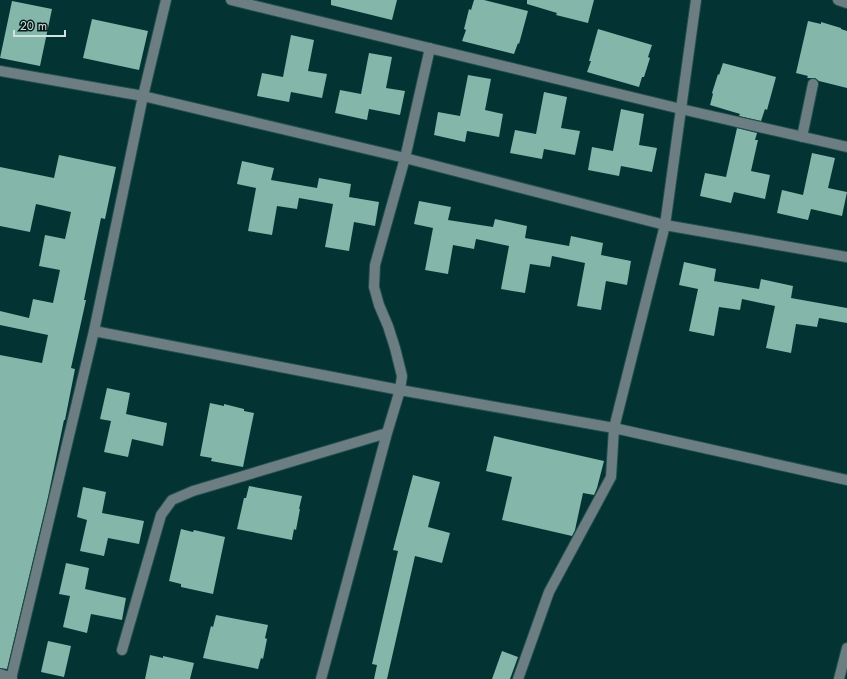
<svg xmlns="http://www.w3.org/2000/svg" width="847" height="679" font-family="Jost,sans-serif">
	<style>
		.building { fill: #84b6a9 }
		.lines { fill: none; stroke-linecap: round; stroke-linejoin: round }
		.minor-casing { stroke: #234f4f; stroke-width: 12 }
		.minor { stroke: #6d7e83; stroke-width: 10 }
	</style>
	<rect width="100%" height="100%" fill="#033333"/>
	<!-- building -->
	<path class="building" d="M 331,0 L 397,0 L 392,20 L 331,5 Z
		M 474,0 L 484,0 L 528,11 L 519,44 L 518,43 L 514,54 L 462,41 L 466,30 L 464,29 L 469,9 L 471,10 Z
		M 527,0 L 594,0 L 588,23 L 556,15 L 557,13 L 527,4 Z
		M 12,1 L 52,9 L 40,66 L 0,58 Z
		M 92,19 L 148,31 L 139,70 L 83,58 Z
		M 808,21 L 821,24 L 821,22 L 841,28 L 841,29 L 847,31 L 847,88 L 819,81 L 815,78 L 807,78 L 808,76 L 796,73 Z
		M 598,29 L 652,45 L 648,57 L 650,58 L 644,77 L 642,77 L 639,87 L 587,72 L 591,61 L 589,61 Z
		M 291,35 L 314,40 L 308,71 L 327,74 L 322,98 L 291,92 L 289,102 L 257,96 L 262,73 L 283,77 Z
		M 369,53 L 392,57 L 386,88 L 405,91 L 400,115 L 369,109 L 367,120 L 335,113 L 340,90 L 361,94 Z
		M 723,63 L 776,77 L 767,110 L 765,109 L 761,121 L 739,116 L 740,114 L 710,105 L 713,94 L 712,93 L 718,74 L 719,75 Z
		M 468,75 L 491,79 L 485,110 L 503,114 L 499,137 L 467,131 L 465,142 L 434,135 L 438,112 L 460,116 Z
		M 544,92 L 567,97 L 561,128 L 580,131 L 575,155 L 544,149 L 542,159 L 510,153 L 515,130 L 536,134 Z
		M 621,109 L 644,114 L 639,145 L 657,148 L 652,172 L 621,166 L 619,176 L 588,170 L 592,147 L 613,151 Z
		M 737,128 L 757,133 L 755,140 L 758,140 L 751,171 L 770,175 L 765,199 L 734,192 L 731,203 L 700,196 L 705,173 L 726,177 Z
		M 812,153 L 835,158 L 828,188 L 847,192 L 842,216 L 811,209 L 808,220 L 777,213 L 782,190 L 803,195 Z
		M 59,155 L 116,167 L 105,219 L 101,218 L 84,300 L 86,300 L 71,368 L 75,369 L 65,420 L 64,420 L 48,497 L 7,669 L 0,668 L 0,355 L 42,363 L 48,335 L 0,325 L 0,311 L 29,318 L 33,299 L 53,303 L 60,270 L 39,266 L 45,235 L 65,239 L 71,212 L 36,204 L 30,232 L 0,226 L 0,167 L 54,178 Z
		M 242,161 L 274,168 L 271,180 L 317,188 L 319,178 L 351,184 L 349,197 L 379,202 L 375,226 L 354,222 L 349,251 L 325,247 L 333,204 L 299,198 L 297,209 L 277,206 L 272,235 L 248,231 L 256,188 L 237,184 Z
		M 419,201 L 451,207 L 448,220 L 493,227 L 495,219 L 527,226 L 525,238 L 569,246 L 571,236 L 603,243 L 601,255 L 631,261 L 627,285 L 606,281 L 601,310 L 577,306 L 585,263 L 552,256 L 550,267 L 530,264 L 525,293 L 501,289 L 509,246 L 476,239 L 474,249 L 453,245 L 448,274 L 425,270 L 433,228 L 414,224 Z
		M 684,262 L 716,269 L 714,281 L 759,289 L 761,279 L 793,286 L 791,298 L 847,308 L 847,323 L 819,318 L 817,327 L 796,324 L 791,353 L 766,348 L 775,306 L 742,299 L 740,310 L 719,307 L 714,336 L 689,331 L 698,289 L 679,285 Z
		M 107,388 L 130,393 L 126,414 L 167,423 L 163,446 L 132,439 L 128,457 L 104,452 L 111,421 L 100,419 Z
		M 210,403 L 224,406 L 224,404 L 244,409 L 244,411 L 254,413 L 243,467 L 211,461 L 212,458 L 200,456 Z
		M 494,436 L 604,461 L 597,488 L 594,495 L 583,493 L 575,530 L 572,536 L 502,520 L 512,477 L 486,471 Z
		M 413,475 L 440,482 L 428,527 L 450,533 L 442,563 L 415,556 L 387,679 L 374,679 L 377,665 L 372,664 L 398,551 L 393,550 Z
		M 249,486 L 302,496 L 299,509 L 300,509 L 296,530 L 294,529 L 292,540 L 237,529 L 244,498 L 246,498 Z
		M 83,487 L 106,492 L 102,513 L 144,521 L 139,544 L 108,538 L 104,556 L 80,551 L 87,520 L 77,517 Z
		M 181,529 L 193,532 L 194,530 L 225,537 L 213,594 L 181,587 L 181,584 L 169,581 Z
		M 66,563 L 89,568 L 85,589 L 126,598 L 122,620 L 91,614 L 87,633 L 63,627 L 70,596 L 59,594 Z
		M 216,615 L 268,625 L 265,638 L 267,639 L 263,659 L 261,658 L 258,669 L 203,658 L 211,626 L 213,627 Z
		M 48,641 L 71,646 L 64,677 L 41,672 Z
		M 502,651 L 518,657 L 510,679 L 492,679 Z
		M 150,655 L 163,658 L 163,656 L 194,663 L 190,679 L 145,679 Z"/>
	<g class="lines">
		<!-- minor casing -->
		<g class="minor-casing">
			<path id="minor" d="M 231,0 L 681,109 L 847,147
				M 838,0 L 847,3
				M 0,71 L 143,96 L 405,158 L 665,225 L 847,257
				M 802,137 L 813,84
				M 94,331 L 400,390 L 614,428 L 847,480
				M 122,650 L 161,515 L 172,500 L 193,491 L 387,433
				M 0,674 L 12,678
				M 11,679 L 94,331 L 143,96 L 166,0
				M 321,679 L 387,433 L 400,390 L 402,376 L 395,348 L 388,326 L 379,305 L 374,287 L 375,265 L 405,158 L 430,48
				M 518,679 L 549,592 L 611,477 L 614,428 L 665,225 L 696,0
				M 839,679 L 847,648"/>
		</g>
		<!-- minor -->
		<use href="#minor" class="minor"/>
	</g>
	<!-- scale -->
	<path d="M14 30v6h51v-6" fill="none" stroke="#cce3e2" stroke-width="2"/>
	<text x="20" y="30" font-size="12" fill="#cce3e2" stroke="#061718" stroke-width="3" paint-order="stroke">20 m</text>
</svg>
